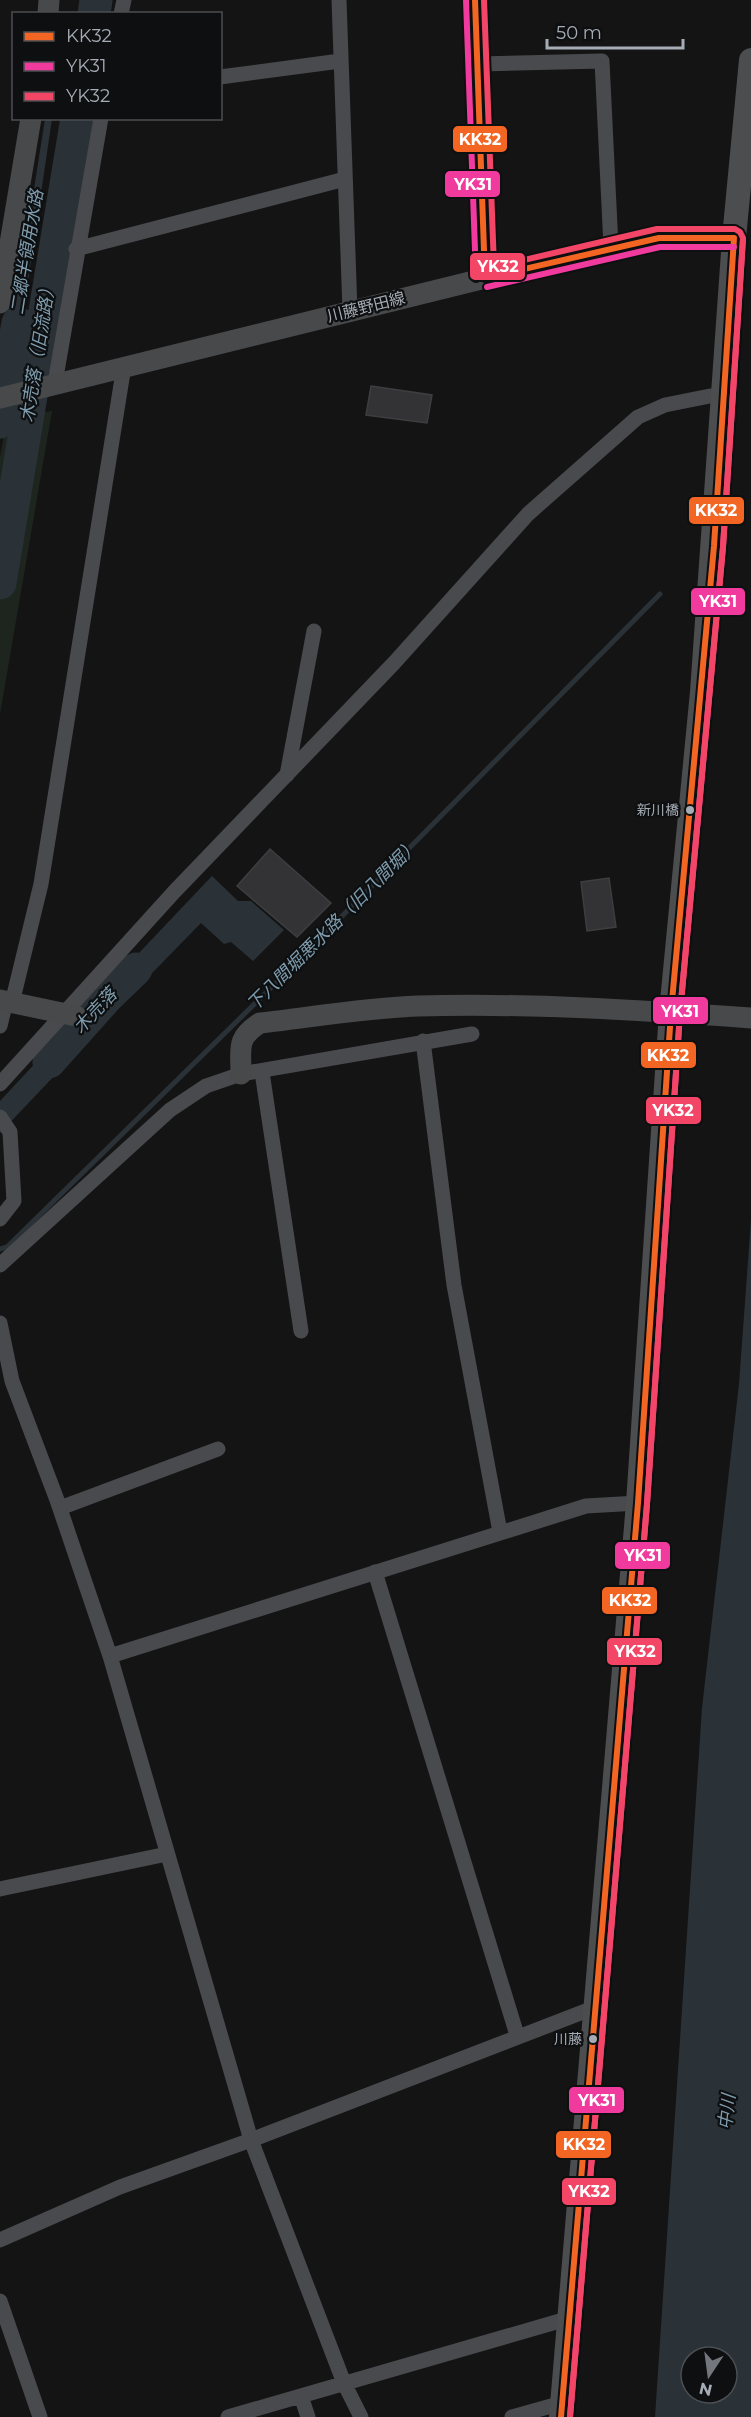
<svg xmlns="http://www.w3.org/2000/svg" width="751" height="2417" font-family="Montserrat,'Noto Sans JP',sans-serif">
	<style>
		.green { fill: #1e251e }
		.water { fill: #2a3237; fill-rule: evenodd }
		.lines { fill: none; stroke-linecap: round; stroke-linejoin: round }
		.stream { stroke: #2a3237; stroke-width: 5 }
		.river { stroke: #2a3237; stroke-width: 33 }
		.building { fill: #333335; stroke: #3d3e40; stroke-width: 1.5 }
		.street { stroke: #494a4d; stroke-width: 15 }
		.secondary { stroke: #48494b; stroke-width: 21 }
		.primary { stroke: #4b4d4f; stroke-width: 24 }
		.bus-1-casing { stroke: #0e0f10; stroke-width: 10 }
		.bus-2-casing { stroke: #0e0f10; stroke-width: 10 }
		.bus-3-casing { stroke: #0e0f10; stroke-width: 10 }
		.bus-1 { stroke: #f26522; stroke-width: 6 }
		.bus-2 { stroke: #f13a9d; stroke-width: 6 }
		.bus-3 { stroke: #f34667; stroke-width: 6 }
		.bus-dot { fill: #a6acb5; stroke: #0e0f10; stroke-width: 2 }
		.labels { text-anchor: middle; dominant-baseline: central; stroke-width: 4.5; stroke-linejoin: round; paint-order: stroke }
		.bus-label { font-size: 14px; fill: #a6acb5; stroke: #0e0f10; text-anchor: end }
		.street-label { font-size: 16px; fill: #a6acb5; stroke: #0e0f10 }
		.water-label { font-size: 18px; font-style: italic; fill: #7e9cae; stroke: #0e0f10 }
		.line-badge { stroke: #0e0f10; stroke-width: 2 }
		.badge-label { font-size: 16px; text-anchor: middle; font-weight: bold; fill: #fff }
	</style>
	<rect width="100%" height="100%" fill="#141414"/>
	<!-- green -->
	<path class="green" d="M 52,411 L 0,714 L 0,457 L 7,419 Z"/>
	<!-- water -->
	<path class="water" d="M 45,119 L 52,119 L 23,315 L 12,369 L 6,367 Z
		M 212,876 L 238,901 L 251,901 L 284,930 L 253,961 L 231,942 L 224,944 L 201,923 L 121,1005 L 101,1000 L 100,994 Z
		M 68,1028 L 95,1033 L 0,1133 L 0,1101 Z
		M 751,1220 L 751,2417 L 655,2417 L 702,1708 L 739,1384 ZM 691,2357 L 727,2357 L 727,2393 L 691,2393 Z"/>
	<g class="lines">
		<!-- stream -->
		<path class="stream" d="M 0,1249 L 7,1247 L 283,976 L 660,594"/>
		<!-- river -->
		<path class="river" d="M 94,14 L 96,0
			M 0,422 L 18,323
			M 0,583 L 77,118
			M 49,1062 L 108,996 L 136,969"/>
	</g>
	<!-- building -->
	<path class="building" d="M 371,386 L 432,395 L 427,423 L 366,415 Z
		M 270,849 L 331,903 L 297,937 L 237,886 Z
		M 609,878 L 616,927 L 587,931 L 581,882 Z"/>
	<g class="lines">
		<!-- street -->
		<path class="street" d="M 339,0 L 350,311
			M 121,14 L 124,0
			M 478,64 L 602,61 L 611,247
			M 220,77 L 340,61
			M 76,249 L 345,179
			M 55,383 L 101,118
			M 287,775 L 314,631
			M 12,1003 L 41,884 L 124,366
			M 0,1026 L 6,1001
			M 423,1041 L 454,1285 L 500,1532
			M 262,1072 L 301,1331
			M 0,1084 L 174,892 L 394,663 L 528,514 L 638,417 L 665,405 L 710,396 L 725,396
			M 0,1117 L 10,1132 L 14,1201 L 0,1219
			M 0,1265 L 170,1110 L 206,1086 L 241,1074 L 472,1034
			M 0,1323 L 12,1381 L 57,1500 L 110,1656 L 251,2140 L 344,2383 L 361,2417
			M 60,1508 L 218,1449
			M 375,1572 L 517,2035
			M 110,1656 L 586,1506 L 638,1503
			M 0,1889 L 167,1854
			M 0,2240 L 120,2187 L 251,2140 L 596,2007
			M 0,2301 L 40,2417
			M 301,2396 L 308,2417
			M 228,2417 L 570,2318
			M 512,2417 L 562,2403"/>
		<!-- secondary -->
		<path class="secondary" d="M 475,0 L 485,278
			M 48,14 L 49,0
			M 0,303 L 31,118
			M 0,398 L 611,247 L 659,238 L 734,238
			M 0,1000 L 76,1016
			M 241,1074 C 241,1048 236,1038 260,1023 C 312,1017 366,1008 418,1006 C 529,1003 640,1010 751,1018"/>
		<!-- primary -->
		<path class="primary" d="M 561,2417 L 638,1503 L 671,1012 L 702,692 L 734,238 L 751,60"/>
		<!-- bus-1 casing -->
		<g class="bus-1-casing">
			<path id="bus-1" d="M 475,0 L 485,278
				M 485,278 L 659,238 L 734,238
				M 561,2417 L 638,1503 L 671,1012 L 714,546 L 734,238"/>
		</g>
		<!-- bus-2 casing -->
		<g class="bus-2-casing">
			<path id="bus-2" d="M 466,0 L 476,278
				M 487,287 L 660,247 L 734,247
				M 570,2417 L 647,1504 L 680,1013 L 723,547 L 743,239"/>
		</g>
		<!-- bus-3 casing -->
		<g class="bus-3-casing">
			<path id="bus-3" d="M 484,0 L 494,267 L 657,229 L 735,229 L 740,232 L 743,238 L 723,547 L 680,1013 L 647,1504 L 570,2417"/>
		</g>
		<!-- bus-1 -->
		<use href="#bus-1" class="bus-1"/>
		<!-- bus-2 -->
		<use href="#bus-2" class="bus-2"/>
		<!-- bus-3 -->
		<use href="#bus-3" class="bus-3"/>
	</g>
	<!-- markers -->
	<g class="bus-dot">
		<circle cx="690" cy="810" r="5"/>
		<circle cx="593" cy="2039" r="5"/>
	</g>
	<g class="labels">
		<!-- bus labels -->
		<g class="bus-label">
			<text x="679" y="810">新川橋</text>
			<text x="582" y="2039">川藤</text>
		</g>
		<!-- street labels -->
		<g class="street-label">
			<text transform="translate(366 307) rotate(-14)">川藤野田線</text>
		</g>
		<!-- water labels -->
		<g class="water-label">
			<text transform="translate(27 252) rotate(-81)">二郷半領用水路</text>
			<text transform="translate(38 351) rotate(-81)">木売落（旧流路）</text>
			<text transform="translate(333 925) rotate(-45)">下八間堀悪水路（旧八間堀）</text>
			<text transform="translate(95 1011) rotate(-47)">木売落</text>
			<text transform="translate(727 2112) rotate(-84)">中川</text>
		</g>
	</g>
	<g class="line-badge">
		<rect x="452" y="125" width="56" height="28" rx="6" fill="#f26522"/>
		<rect x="444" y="170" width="57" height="28" rx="6" fill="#f13a9d"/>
		<rect x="469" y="252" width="57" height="29" rx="6" fill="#f34667"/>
		<rect x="688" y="496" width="57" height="29" rx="6" fill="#f26522"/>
		<rect x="690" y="587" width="56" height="29" rx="6" fill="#f13a9d"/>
		<rect x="652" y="996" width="57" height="29" rx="6" fill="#f13a9d"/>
		<rect x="640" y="1041" width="57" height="28" rx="6" fill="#f26522"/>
		<rect x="645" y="1096" width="57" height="29" rx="6" fill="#f34667"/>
		<rect x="614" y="1541" width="57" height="29" rx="6" fill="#f13a9d"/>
		<rect x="601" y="1586" width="57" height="29" rx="6" fill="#f26522"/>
		<rect x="606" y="1637" width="57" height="29" rx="6" fill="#f34667"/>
		<rect x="568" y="2086" width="57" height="28" rx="6" fill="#f13a9d"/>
		<rect x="555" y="2130" width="57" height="29" rx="6" fill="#f26522"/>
		<rect x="561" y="2177" width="56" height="29" rx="6" fill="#f34667"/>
	</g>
	<g class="badge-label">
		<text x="480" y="145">KK32</text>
		<text x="473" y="190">YK31</text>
		<text x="498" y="272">YK32</text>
		<text x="716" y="516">KK32</text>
		<text x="718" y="607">YK31</text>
		<text x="680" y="1017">YK31</text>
		<text x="668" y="1061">KK32</text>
		<text x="673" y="1116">YK32</text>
		<text x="643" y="1561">YK31</text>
		<text x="630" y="1606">KK32</text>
		<text x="635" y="1657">YK32</text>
		<text x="597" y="2106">YK31</text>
		<text x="584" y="2150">KK32</text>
		<text x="589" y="2197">YK32</text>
	</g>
	<!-- legend -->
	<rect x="12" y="12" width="210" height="108" fill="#0e0f10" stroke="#4b4e52" stroke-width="1.5"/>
	<rect x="24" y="32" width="30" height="9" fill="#f26522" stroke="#4b4e52" stroke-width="1.5"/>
	<text x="66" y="42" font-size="18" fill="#a6acb5">KK32</text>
	<rect x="24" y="62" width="30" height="9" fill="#f13a9d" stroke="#4b4e52" stroke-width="1.5"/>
	<text x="66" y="72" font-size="18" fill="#a6acb5">YK31</text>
	<rect x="24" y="92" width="30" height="9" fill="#f34667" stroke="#4b4e52" stroke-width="1.5"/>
	<text x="66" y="102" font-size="18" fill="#a6acb5">YK32</text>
	<!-- north arrow -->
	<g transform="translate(709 2375) rotate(193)"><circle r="28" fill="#0e0f10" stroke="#4b4e52" stroke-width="1.5"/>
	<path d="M0-4.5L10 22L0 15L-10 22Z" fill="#73777d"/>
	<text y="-9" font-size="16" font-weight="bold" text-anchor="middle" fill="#a6acb5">N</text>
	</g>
	<!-- scale -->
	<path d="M547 39v9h136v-9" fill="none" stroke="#a6acb5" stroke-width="3"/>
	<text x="556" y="39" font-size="18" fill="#a6acb5" stroke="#0e0f10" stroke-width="4.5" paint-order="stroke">50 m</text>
</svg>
